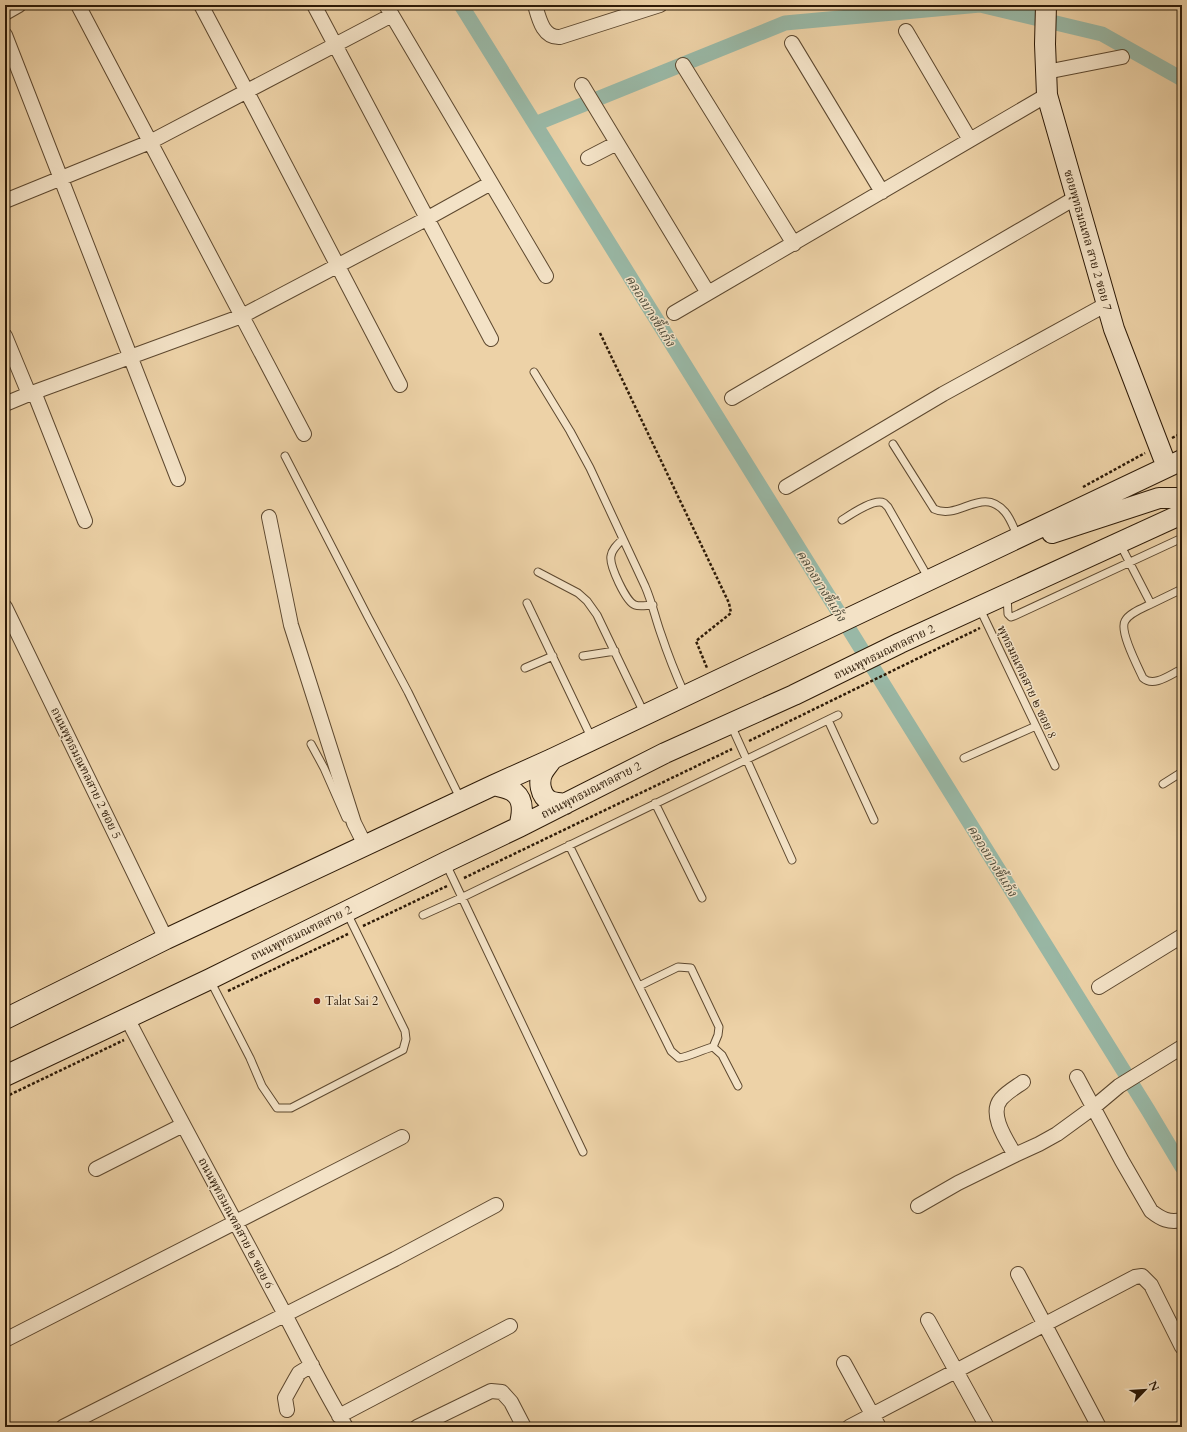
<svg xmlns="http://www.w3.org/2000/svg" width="1187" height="1432" font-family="Cardo,'Noto Serif Thai',serif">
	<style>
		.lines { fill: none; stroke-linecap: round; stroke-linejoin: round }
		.canal { stroke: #99b8a6; stroke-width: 15 }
		.lane-casing { stroke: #5d482f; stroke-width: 9 }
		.street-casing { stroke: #5d482f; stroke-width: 16 }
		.secondary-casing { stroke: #2d1a07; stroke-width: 22 }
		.path { stroke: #2d1a07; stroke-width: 2.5; stroke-dasharray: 3 2; stroke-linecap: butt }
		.lane { stroke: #f3e2c6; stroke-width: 7 }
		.street { stroke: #f3e2c6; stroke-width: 14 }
		.secondary { stroke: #f3e2c6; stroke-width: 20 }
		.poi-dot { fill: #8f2418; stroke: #f3e2c6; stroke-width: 1.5 }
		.labels { text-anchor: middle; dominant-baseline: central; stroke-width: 3; stroke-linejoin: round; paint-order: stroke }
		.street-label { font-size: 12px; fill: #2d1a07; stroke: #f3e2c6 }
		.poi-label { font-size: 12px; fill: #2d1a07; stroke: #f3e2c6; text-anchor: start }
		.water-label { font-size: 13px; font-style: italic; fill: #4d4937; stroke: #f3e2c6 }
	</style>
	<rect width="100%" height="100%" fill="#edd2a7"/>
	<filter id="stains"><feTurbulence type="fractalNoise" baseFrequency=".005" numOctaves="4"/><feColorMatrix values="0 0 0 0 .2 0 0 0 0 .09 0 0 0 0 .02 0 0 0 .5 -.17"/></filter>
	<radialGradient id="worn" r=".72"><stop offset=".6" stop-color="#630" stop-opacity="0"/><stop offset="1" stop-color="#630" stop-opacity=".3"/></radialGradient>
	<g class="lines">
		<!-- canal -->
		<path class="canal" d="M 461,5 L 1148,1110 L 1182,1167
			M 535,124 L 785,23 L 980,5 L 1102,34 L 1182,79
			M 1181,1427 L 1182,1427"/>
		<!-- lane casing -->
		<g class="lane-casing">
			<path id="lane" d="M 534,372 L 570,431 L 590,468 L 645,586 C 652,602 655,617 661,634 C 668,655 676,675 685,695
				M 893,444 L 934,509 C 959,521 982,485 1005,512 C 1011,519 1014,529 1018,537
				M 285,456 L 368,617 L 408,692 L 460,798
				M 842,520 C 850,515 874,498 884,503 C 884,503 888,507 888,507 L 929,579
				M 623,539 C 618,544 612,549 611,556 C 609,565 626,602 635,605 C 640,607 647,605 653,605
				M 1120,544 L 1151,604 C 1143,608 1129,613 1125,621 C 1119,631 1138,667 1143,678 C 1154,688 1171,674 1182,669
				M 538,572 L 578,593 L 587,601 L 597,615 L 644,713
				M 1007,596 L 1008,614 L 1011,617 L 1014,616 L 1182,538
				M 527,603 L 592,739
				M 1151,604 L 1182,589
				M 980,609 L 1055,766
				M 583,656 L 615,651
				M 525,668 L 553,656
				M 828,720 L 874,820
				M 731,725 L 792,860
				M 311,744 L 324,768 L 346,818
				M 964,758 L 1036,726
				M 1163,784 L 1182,772
				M 655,803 L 702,898
				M 569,845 L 671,1051 L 679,1058 C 691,1056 701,1050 713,1047 L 722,1055 L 738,1086
				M 446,864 L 583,1152
				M 423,915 L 463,897 L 838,715
				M 210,980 L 250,1058 L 262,1086 L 277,1108 L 291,1108 L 403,1050 L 406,1039 L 405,1031 L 347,913
				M 639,986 L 678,967 L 691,968 L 719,1027 L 718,1035 L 713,1047"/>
		</g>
		<!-- street casing -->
		<g class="street-casing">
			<path id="street" d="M 78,5 L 304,434
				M 201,5 L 247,92 L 400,385
				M 314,5 L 491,339
				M 386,5 L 546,276
				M 535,5 C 539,19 543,38 560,37 L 660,5
				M 5,13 L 19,5
				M 906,31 L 970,140
				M 5,35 L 178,479
				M 792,43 L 882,192
				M 683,65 L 794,244
				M 1046,72 L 1122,57
				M 582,85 L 708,293
				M 588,158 L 617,143
				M 5,201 L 150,142 L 392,15
				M 674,313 L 1047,95
				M 5,336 L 29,394
				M 34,392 L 85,521
				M 732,398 L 1077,197
				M 5,404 L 29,394 L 242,316 L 428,218 L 491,183
				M 786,487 L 943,394 L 1107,304
				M 269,517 L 291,625 L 354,823 L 365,845
				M 5,607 L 166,939
				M 1099,987 L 1182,936
				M 127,1018 C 175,1111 225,1202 274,1294 C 298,1338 320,1384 346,1427
				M 1077,1077 L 1122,1161 L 1151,1211 C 1161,1219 1169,1223 1182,1220
				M 1015,1155 C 1007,1141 988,1114 1001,1099 C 1007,1092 1016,1087 1023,1082
				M 96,1169 L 183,1125
				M 918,1206 L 958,1183 L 1015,1155 L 1039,1144 L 1057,1134 L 1094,1107 L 1119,1086 L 1182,1047
				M 1018,1274 L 1099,1427
				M 928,1320 L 987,1427
				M 5,1340 L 402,1137
				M 844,1363 L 879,1427
				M 287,1410 L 285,1398 L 295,1380 L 299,1373 L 312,1365
				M 339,1416 L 510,1326
				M 63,1427 L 395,1259 L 496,1205
				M 417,1427 L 491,1391 L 502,1392 L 511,1402 L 524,1427
				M 849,1427 L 1135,1277 L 1142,1276 L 1151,1285 L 1182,1347"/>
		</g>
		<!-- secondary casing -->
		<g class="secondary-casing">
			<path id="secondary" d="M 1046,5 L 1045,44 L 1047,95 L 1114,329 L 1167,467
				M 1052,533 L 1159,498 L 1182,498
				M 552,759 C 549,764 545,768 543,772 C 538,781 540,796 550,801 C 554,803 560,803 565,804
				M 494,785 C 500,787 510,788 515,793 C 525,801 522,816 519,827
				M 5,1019 L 166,939 L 494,785 L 552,759 L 1182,460
				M 5,1076 L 210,979 L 446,862 L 519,827 L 665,753 L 794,695 L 900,643 L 1182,514"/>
		</g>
		<!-- path -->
		<path class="path" d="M 600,333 L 729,603 L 731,613 L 696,641 L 707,668
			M 1172,438 L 1182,433
			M 1083,487 L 1145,453
			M 749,741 L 980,628
			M 464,878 L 732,749
			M 363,926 L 447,886
			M 228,991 L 348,934
			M 5,1097 L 124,1040"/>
		<!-- lane -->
		<use href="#lane" class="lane"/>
		<!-- street -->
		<use href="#street" class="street"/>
		<!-- secondary -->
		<use href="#secondary" class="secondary"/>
	</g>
	<!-- markers -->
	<circle class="poi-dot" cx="317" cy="1001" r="4"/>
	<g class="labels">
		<!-- street labels -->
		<g class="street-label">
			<text transform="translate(1088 240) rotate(74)">ซอยพุทธมณฑล สาย 2 ซอย 7</text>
			<text transform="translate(884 652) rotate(-26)">ถนนพุทธมณฑลสาย 2</text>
			<text transform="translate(1027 682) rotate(65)">พุทธมณฑลสาย ๒ ซอย 8</text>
			<text transform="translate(86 773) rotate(64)">ถนนพุทธมณฑลสาย 2 ซอย 5</text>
			<text transform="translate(591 790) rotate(-27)">ถนนพุทธมณฑลสาย 2</text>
			<text transform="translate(301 933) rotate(-26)">ถนนพุทธมณฑลสาย 2</text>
			<text transform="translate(236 1223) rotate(62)">ถนนพุทธมณฑลสาย ๒ ซอย 6</text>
		</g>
		<!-- poi labels -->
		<g class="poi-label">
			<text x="325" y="1001">Talat Sai 2</text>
		</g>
		<!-- water labels -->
		<g class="water-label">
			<text transform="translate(650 311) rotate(58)">คลองบางขี้แก้ง</text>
			<text transform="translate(821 586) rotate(58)">คลองบางขี้แก้ง</text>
			<text transform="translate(992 861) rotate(58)">คลองบางขี้แก้ง</text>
		</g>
	</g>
	<!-- margin -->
	<rect width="1187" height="1432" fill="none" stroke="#edd2a7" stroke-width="20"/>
	<rect x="6" y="6" width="1175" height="1420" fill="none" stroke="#2d1a07" stroke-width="2"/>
	<rect x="10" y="10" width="1167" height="1412" fill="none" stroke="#2d1a07"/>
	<!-- north arrow -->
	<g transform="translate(1145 1390) rotate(65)" stroke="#f3e2c6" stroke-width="3" paint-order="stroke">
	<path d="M0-3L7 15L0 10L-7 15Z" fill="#2d1a07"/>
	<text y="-6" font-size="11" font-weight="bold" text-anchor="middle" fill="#2d1a07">N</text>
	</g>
	<rect width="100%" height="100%" filter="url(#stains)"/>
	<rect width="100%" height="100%" fill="url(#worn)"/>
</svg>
